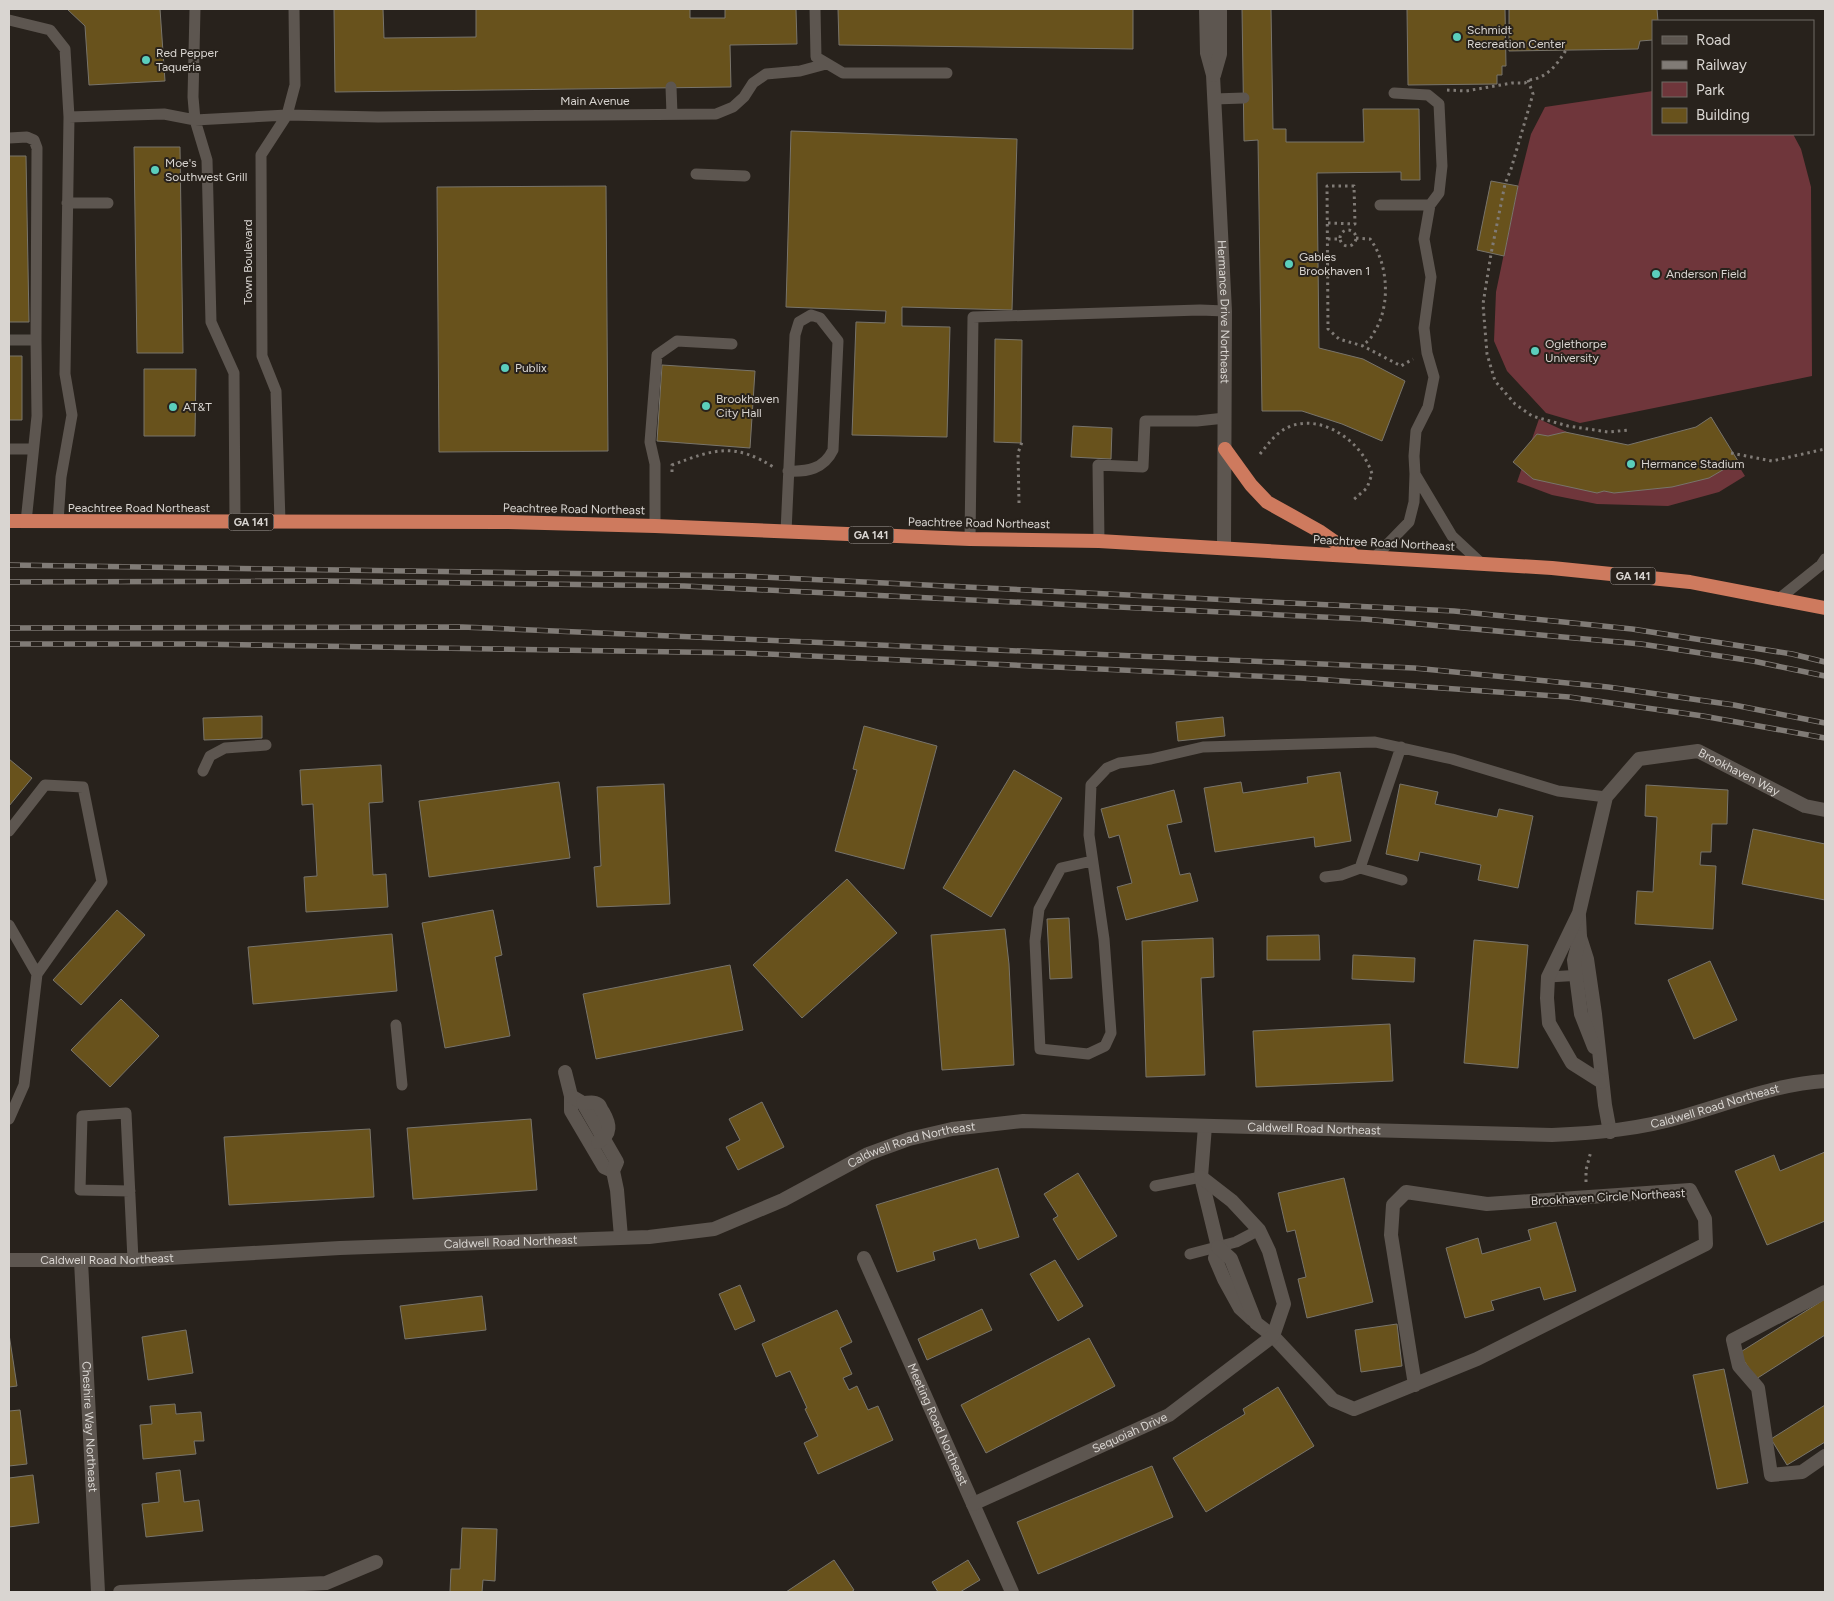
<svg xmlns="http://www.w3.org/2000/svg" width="1834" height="1601" font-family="Figtree,sans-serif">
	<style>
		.green { fill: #6f363b }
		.building { fill: #68521c; stroke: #78746b }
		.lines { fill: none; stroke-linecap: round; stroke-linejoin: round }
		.path { stroke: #807b76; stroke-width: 3; stroke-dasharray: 2.5 4; stroke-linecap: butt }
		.service { stroke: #5d5650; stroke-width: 11 }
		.minor { stroke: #5d5650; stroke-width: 14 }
		.tertiary { stroke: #5d5650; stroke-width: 14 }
		.trunk { stroke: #ce7a5e; stroke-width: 14 }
		.rail-casing { stroke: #807b76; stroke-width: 5.5 }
		.rail { stroke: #28221c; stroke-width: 4; stroke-dasharray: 11; stroke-linecap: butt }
		.poi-dot { fill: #5bcebc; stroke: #28221c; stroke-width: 2 }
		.labels { text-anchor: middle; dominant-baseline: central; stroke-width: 4; stroke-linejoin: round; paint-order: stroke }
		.shield { fill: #28221c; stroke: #a49f9b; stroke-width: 1 }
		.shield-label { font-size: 11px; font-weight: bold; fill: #d9d5d1 }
		.poi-label { font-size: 12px; fill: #d9d5d1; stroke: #28221c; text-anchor: start }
		.street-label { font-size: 12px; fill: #d9d5d1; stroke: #28221c }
	</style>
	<rect width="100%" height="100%" fill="#28221c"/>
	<!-- green -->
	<path class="green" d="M 1653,91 L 1653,134 L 1793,134 L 1801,149 L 1811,187 L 1812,376 L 1580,423 L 1546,413 L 1507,371 L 1494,341 L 1496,292 L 1518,186 L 1531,134 L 1545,107 Z
		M 1539,419 L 1569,433 L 1609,445 L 1641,448 L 1711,422 L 1745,476 L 1719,492 L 1668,506 L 1597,504 L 1552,495 L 1517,482 Z"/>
	<!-- building -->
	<path class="building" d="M 67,9 L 160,9 L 165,81 L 89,85 L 85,26 Z
		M 334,9 L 383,9 L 384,38 L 476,37 L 476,9 L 690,9 L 690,18 L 725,18 L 725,9 L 796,9 L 797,44 L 730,45 L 731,87 L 335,92 Z
		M 838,9 L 1133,9 L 1133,49 L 839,45 Z
		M 1242,9 L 1271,9 L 1273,129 L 1286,129 L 1286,142 L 1364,142 L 1363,109 L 1419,109 L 1420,180 L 1401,180 L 1401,172 L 1317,173 L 1319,348 L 1363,359 L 1405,381 L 1382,441 L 1342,424 L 1302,411 L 1262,411 L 1258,140 L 1244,141 Z
		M 1407,9 L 1505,9 L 1506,66 L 1502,66 L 1502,75 L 1497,75 L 1497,84 L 1408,85 Z
		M 1509,9 L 1657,9 L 1658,21 L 1653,21 L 1653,40 L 1640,41 L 1638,49 L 1509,51 Z
		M 791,131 L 1017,139 L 1012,310 L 902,307 L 902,326 L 950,327 L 947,437 L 852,435 L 856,322 L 885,323 L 886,311 L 786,307 Z
		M 134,147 L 180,147 L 183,353 L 137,353 Z
		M 9,156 L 26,156 L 29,322 L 9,322 Z
		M 1491,181 L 1518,186 L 1504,256 L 1477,250 Z
		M 606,186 L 608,451 L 439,452 L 437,187 Z
		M 995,339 L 1022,340 L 1021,443 L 994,442 Z
		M 9,356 L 22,356 L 22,420 L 9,420 Z
		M 662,365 L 755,371 L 750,448 L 657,441 Z
		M 144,369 L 196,369 L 195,436 L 144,436 Z
		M 1711,417 L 1738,461 L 1709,478 L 1672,487 L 1614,493 L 1604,491 L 1597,493 L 1533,479 L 1513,462 L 1537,434 L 1548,436 L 1565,432 L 1628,445 L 1696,427 Z
		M 1073,426 L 1112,428 L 1111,459 L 1071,457 Z
		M 262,716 L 262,738 L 204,740 L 203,718 Z
		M 1223,717 L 1225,736 L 1178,741 L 1176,722 Z
		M 864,726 L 937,746 L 904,869 L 835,851 L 857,770 L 853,769 Z
		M 9,759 L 32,778 L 9,806 Z
		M 381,765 L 383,802 L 369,803 L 373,875 L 386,874 L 388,907 L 306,912 L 304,877 L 317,876 L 313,804 L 302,805 L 300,770 Z
		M 1014,770 L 1062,798 L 991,917 L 943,888 Z
		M 1340,772 L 1351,841 L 1315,847 L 1314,837 L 1215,852 L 1204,788 L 1241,782 L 1243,793 L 1308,783 L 1307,777 Z
		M 559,782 L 570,858 L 429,877 L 419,801 Z
		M 664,784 L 670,904 L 597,907 L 594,867 L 601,866 L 597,787 Z
		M 1400,784 L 1438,792 L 1435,804 L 1497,817 L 1499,809 L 1533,816 L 1518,888 L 1478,880 L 1481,865 L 1420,852 L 1418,861 L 1386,854 Z
		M 1646,785 L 1728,790 L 1727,824 L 1712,824 L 1711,852 L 1701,852 L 1700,865 L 1716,866 L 1713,929 L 1635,924 L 1637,891 L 1653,892 L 1657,817 L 1645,816 Z
		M 1174,790 L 1182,822 L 1167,825 L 1180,875 L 1190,873 L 1198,901 L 1126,920 L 1117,887 L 1132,883 L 1119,835 L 1109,838 L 1101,809 Z
		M 1753,829 L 1825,844 L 1825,900 L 1742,884 Z
		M 847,879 L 897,933 L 802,1018 L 753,965 Z
		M 117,910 L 145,935 L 81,1005 L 53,980 Z
		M 493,910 L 502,955 L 495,957 L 510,1036 L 445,1048 L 422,923 Z
		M 1069,918 L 1072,978 L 1050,979 L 1047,919 Z
		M 1005,929 L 1009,964 L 1014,1065 L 942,1070 L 931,935 Z
		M 392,934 L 397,991 L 253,1004 L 248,947 Z
		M 1319,935 L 1320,960 L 1267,960 L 1267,936 Z
		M 1213,938 L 1214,977 L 1201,978 L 1205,1075 L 1146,1077 L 1142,941 Z
		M 1474,940 L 1528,945 L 1518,1068 L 1464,1063 Z
		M 1353,955 L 1415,958 L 1414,982 L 1352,979 Z
		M 1710,961 L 1737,1020 L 1694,1039 L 1668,980 Z
		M 730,965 L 743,1030 L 596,1059 L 583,994 Z
		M 121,999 L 159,1036 L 110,1087 L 71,1050 Z
		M 1390,1024 L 1393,1081 L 1256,1087 L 1253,1031 Z
		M 762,1102 L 784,1147 L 738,1170 L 726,1147 L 740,1140 L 729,1119 Z
		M 531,1119 L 537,1190 L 413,1199 L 407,1128 Z
		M 370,1129 L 374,1197 L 229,1205 L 224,1137 Z
		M 1825,1152 L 1825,1221 L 1767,1245 L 1735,1171 L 1774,1155 L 1780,1171 Z
		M 998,1168 L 1019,1237 L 979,1249 L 976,1239 L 933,1252 L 935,1260 L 897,1272 L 876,1205 Z
		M 1078,1173 L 1117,1236 L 1078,1260 L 1053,1219 L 1058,1216 L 1044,1194 Z
		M 1344,1178 L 1373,1302 L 1307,1318 L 1298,1279 L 1306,1277 L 1295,1230 L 1287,1232 L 1278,1193 Z
		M 1556,1222 L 1576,1291 L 1544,1300 L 1540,1287 L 1491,1301 L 1494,1310 L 1465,1318 L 1446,1248 L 1478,1238 L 1482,1254 L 1531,1240 L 1528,1230 Z
		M 1055,1260 L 1083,1306 L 1058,1321 L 1030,1274 Z
		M 740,1285 L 755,1321 L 735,1330 L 719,1294 Z
		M 482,1296 L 486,1330 L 405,1339 L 400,1306 Z
		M 1825,1299 L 1825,1335 L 1756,1379 L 1739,1353 Z
		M 982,1309 L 992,1330 L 927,1360 L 918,1339 Z
		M 837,1310 L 852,1342 L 840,1348 L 852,1374 L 843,1378 L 849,1390 L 857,1386 L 868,1410 L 878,1406 L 893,1440 L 818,1474 L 804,1443 L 818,1436 L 805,1409 L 807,1408 L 790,1371 L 776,1377 L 762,1344 Z
		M 1397,1324 L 1402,1366 L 1361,1372 L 1355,1330 Z
		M 186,1330 L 193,1373 L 148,1380 L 142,1337 Z
		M 9,1334 L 17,1386 L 9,1387 Z
		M 1089,1338 L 1115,1386 L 986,1453 L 961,1405 Z
		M 1724,1369 L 1748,1483 L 1717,1489 L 1693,1375 Z
		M 1278,1387 L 1314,1446 L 1206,1512 L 1173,1458 L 1245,1414 L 1243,1409 Z
		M 175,1404 L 176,1414 L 201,1412 L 204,1441 L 194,1441 L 196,1454 L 143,1459 L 140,1425 L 152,1424 L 150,1406 Z
		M 1825,1405 L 1825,1442 L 1787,1465 L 1771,1439 Z
		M 20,1410 L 27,1464 L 9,1466 L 9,1411 Z
		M 1152,1466 L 1173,1517 L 1038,1574 L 1017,1522 Z
		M 180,1470 L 184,1502 L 199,1500 L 203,1531 L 146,1537 L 142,1504 L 159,1502 L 156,1473 Z
		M 33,1475 L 39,1523 L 9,1527 L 9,1478 Z
		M 462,1528 L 497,1529 L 495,1581 L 483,1580 L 482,1592 L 450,1592 L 451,1569 L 460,1569 Z
		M 834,1560 L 854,1590 L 851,1592 L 786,1592 Z
		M 968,1560 L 980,1580 L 960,1592 L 938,1592 L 932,1582 Z"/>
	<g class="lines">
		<!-- path -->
		<path class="path" d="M 1528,80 L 1533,94 L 1511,169 L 1505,184 L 1491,254 L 1483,304 L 1487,354 L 1495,381 L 1515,404 L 1532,416 L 1568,426 L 1608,432 L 1630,430
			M 1447,90 L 1466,91 L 1512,83 L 1525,83 L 1528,80 C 1546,79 1557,65 1566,50
			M 1328,223 L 1355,224 L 1354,186 L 1327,186 L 1328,329 L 1339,339 L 1363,346 L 1401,366 L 1413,359
			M1340 238a8 8 0 1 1 16 0a8 8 0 1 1-16 0Z
			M 1356,238 L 1370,239 C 1389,264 1391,308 1373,334 C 1371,339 1366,342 1363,346
			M 1328,239 L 1340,239
			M 1731,453 L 1772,461 L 1825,449
			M 1260,454 C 1269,443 1277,431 1291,426 C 1324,414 1363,443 1372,474 L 1367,488 L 1352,501
			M 672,472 L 672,465 C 715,449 734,442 775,468
			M 1019,503 L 1018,453 L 1022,442
			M 1586,1182 L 1586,1170 L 1591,1151"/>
		<!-- service -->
		<path class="service" d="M 195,9 L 193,97 L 195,120 L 207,160 L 211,322 L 234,373 L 235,523
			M 815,9 L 816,57 L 843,73 L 947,73
			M 9,20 L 50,30 L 65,49 L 69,117 L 65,374 L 72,415 L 61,477 L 58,522
			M 671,87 L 672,114
			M 1394,93 L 1428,95 L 1439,104 L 1442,166 L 1439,193 L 1430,205
			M 1214,99 L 1244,98
			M 69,117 L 164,114 L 195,120 L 287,115 L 378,117 L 716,114 L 733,107 L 744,97 L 753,83 L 766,74 L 800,71 L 826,64
			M 9,138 L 27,137 L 34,140 L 37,148 L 36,340 L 37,416 L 26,522
			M 696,174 L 745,176
			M 67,203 L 108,203
			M 9,340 L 36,340
			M 9,449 L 32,449
			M 1415,474 L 1452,536 L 1481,563
			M 280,522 L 276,391 L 262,356 L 261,155 L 287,115 L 295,85 L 294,9
			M 655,526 L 655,464 L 650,442 L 657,355 L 677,341 L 732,344
			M 786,532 L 795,335 L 799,322 L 811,315 L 820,318 L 838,341 L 833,450 C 824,469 807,472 788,471
			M 970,539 L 973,317 L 1200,310 L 1225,311
			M 1099,541 L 1098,465 L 1143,467 L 1145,421 L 1197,421 L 1225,418
			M 1375,557 L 1409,522 L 1414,502 L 1415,474 L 1414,456 L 1416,431 L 1428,407 L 1434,377 L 1427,353 L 1424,328 L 1431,277 L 1424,239 L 1430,205 L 1380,205
			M 1780,598 L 1821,565 L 1825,559
			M 203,771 L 210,756 L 225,748 L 266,745
			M 9,831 L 45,785 L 83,787 L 102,882 L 37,974 L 24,1085 L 9,1119
			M 1092,861 L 1061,868 L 1039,909 L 1035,941 L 1040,1049 L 1088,1054 L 1105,1046 L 1111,1033 L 1104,939 L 1089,835 L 1091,785 L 1107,768 L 1119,763 L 1151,759 L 1203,747 L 1375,742 L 1452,759 L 1558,791 L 1606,797
			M 1360,868 L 1401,747
			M 1325,877 L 1341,875 L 1360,868 L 1402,880
			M 9,925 L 37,974
			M 1548,977 L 1583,975
			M 396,1025 L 402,1085
			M 1155,1186 L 1201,1177
			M 130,1191 L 80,1190 L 82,1116 L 126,1113 L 133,1260
			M 1190,1254 L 1236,1242 L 1259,1230"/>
		<!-- minor -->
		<g class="minor">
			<path d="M 1579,916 L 1580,937 L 1587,959 L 1595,1014 L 1605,1105 L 1610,1132"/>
			<path d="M 1580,937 L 1574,960 L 1581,1014 L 1594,1047"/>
			<path d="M 565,1072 L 571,1096 L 571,1111 L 604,1167 L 613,1171"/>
			<path id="s1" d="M 1602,1082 L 1572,1063 L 1549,1023 L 1547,998 L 1548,977 L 1579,913 L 1606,797 L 1639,759 L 1698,751 L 1805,806 L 1825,810"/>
			<path d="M 571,1096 L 583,1103 L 617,1162 L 613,1171 L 617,1190 L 621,1237"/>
			<path d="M 583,1103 C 588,1103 595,1101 599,1105 C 601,1107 601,1110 603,1112 C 610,1124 612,1134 598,1142"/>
			<path d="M 1205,1126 L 1201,1177 L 1218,1247 L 1215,1258 L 1224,1279 L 1240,1308 L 1252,1319"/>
			<path d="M 1218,1247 L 1231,1259 L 1256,1323 L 1273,1336 L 1333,1400 L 1354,1409 L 1477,1359 L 1706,1244 L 1705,1219 L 1690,1190 L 1487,1204 L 1406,1192 L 1393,1205 L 1391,1235 L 1415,1385"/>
			<path id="s2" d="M 864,1258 L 1012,1592"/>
			<path id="s3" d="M 9,1260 L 133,1260 L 340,1248 L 649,1237 L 714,1229 L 783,1200 L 868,1154 L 909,1139 L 952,1129 L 1023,1121 L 1552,1135 C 1597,1133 1641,1129 1684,1116 C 1731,1103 1776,1084 1825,1081"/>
			<path id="s4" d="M 81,1261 L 98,1592"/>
			<path d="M 1825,1292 L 1733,1340 L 1739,1366 L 1758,1388 L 1771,1475 L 1802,1472 L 1825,1456"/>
			<path id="s5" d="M 973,1504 L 1169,1415 L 1273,1336 L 1284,1304 L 1269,1251 L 1259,1230 L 1232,1201 L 1201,1177"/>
			<path d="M 120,1592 L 326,1583 L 376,1562"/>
		</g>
		<!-- tertiary -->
		<g class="tertiary">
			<path id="s6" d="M 1206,9 L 1207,53 L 1213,75 L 1225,311 L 1224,548"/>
			<path d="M 1214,75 L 1220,54 L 1220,9"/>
		</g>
		<!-- trunk -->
		<path class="trunk" d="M 1225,449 L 1251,485 L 1267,502 L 1319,531 L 1355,556
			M 9,521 L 506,522 L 655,526 L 970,539 L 1099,541 L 1552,568 L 1690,582 L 1825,608"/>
		<!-- rail casing -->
		<g class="rail-casing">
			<path id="rail" d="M 9,565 L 742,576 L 1454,611 L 1632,629 L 1792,654 L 1825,662
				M 9,582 L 325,581 L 684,586 L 1364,619 L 1641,644 L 1753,661 L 1825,676
				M 9,628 L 462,627 L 1414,668 L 1608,687 L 1734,705 L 1825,723
				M 9,644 L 196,644 L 743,653 L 1300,678 L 1569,697 L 1703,716 L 1825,738"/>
		</g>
		<!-- rail -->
		<use href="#rail" class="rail"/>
	</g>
	<!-- markers -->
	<g class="poi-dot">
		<circle cx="1457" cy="37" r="5"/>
		<circle cx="146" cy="60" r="5"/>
		<circle cx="155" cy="170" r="5"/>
		<circle cx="1289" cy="264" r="5"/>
		<circle cx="1656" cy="274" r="5"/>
		<circle cx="1535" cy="351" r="5"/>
		<circle cx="505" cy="368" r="5"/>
		<circle cx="706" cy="406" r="5"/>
		<circle cx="173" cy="407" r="5"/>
		<circle cx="1631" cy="464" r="5"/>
	</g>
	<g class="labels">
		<!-- shield labels -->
		<g class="shield">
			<rect x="228.5" y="513.5" width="45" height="17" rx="4"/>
			<rect x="848.5" y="526.5" width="45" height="17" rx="4"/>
			<rect x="1610.5" y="567.5" width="45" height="17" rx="4"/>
		</g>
		<g class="shield-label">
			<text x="251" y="522">GA 141</text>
			<text x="871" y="535">GA 141</text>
			<text x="1633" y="576">GA 141</text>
		</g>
		<!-- poi labels -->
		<g class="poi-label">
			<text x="1467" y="30">Schmidt<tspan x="1467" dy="14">Recreation Center</tspan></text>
			<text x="156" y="53">Red Pepper<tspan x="156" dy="14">Taqueria</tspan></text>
			<text x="165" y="163">Moe's<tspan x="165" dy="14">Southwest Grill</tspan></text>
			<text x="1299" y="257">Gables<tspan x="1299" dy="14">Brookhaven 1</tspan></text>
			<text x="1666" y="274">Anderson Field</text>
			<text x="1545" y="344">Oglethorpe<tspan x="1545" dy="14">University</tspan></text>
			<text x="515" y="368">Publix</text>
			<text x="716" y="399">Brookhaven<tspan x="716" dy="14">City Hall</tspan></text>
			<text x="183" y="407">AT&amp;T</text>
			<text x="1641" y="464">Hermance Stadium</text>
		</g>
		<!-- street labels -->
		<g class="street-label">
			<text x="595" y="101">Main Avenue</text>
			<text transform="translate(248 262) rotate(-90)">Town Boulevard</text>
			<text stroke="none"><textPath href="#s6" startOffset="304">Hermance Drive Northeast</textPath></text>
			<text x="139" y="508">Peachtree Road Northeast</text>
			<text transform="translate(574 509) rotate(1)">Peachtree Road Northeast</text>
			<text transform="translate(979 523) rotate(1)">Peachtree Road Northeast</text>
			<text transform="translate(1384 543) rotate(3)">Peachtree Road Northeast</text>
			<text stroke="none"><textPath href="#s1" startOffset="474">Brookhaven Way</textPath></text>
			<text stroke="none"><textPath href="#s3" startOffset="1732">Caldwell Road Northeast</textPath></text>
			<text stroke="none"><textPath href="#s3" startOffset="1328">Caldwell Road Northeast</textPath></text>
			<text stroke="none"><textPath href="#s3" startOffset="922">Caldwell Road Northeast</textPath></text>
			<text transform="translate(1608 1197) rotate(-3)">Brookhaven Circle Northeast</text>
			<text stroke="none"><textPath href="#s3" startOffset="502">Caldwell Road Northeast</textPath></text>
			<text stroke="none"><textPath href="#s3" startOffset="98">Caldwell Road Northeast</textPath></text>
			<text stroke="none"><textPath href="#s2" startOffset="182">Meeting Road Northeast</textPath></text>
			<text stroke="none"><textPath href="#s4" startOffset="166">Cheshire Way Northeast</textPath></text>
			<text stroke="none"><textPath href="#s5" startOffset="172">Sequoiah Drive</textPath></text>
		</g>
	</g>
	<!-- border -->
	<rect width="1834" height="1601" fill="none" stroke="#d9d5d1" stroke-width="20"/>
	<!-- legend -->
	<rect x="1652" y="20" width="162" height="115" fill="#28221c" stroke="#6f6a64"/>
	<rect x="1662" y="36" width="25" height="8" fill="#5d5650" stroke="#6f6a64"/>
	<text x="1696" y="45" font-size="15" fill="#d9d5d1">Road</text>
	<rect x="1662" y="61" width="25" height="8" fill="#807b76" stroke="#6f6a64"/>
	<text x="1696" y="70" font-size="15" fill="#d9d5d1">Railway</text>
	<rect x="1662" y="82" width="25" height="15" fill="#6f363b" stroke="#6f6a64"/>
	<text x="1696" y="95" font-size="15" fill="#d9d5d1">Park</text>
	<rect x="1662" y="108" width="25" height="15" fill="#68521c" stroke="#6f6a64"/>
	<text x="1696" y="120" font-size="15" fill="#d9d5d1">Building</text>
</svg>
